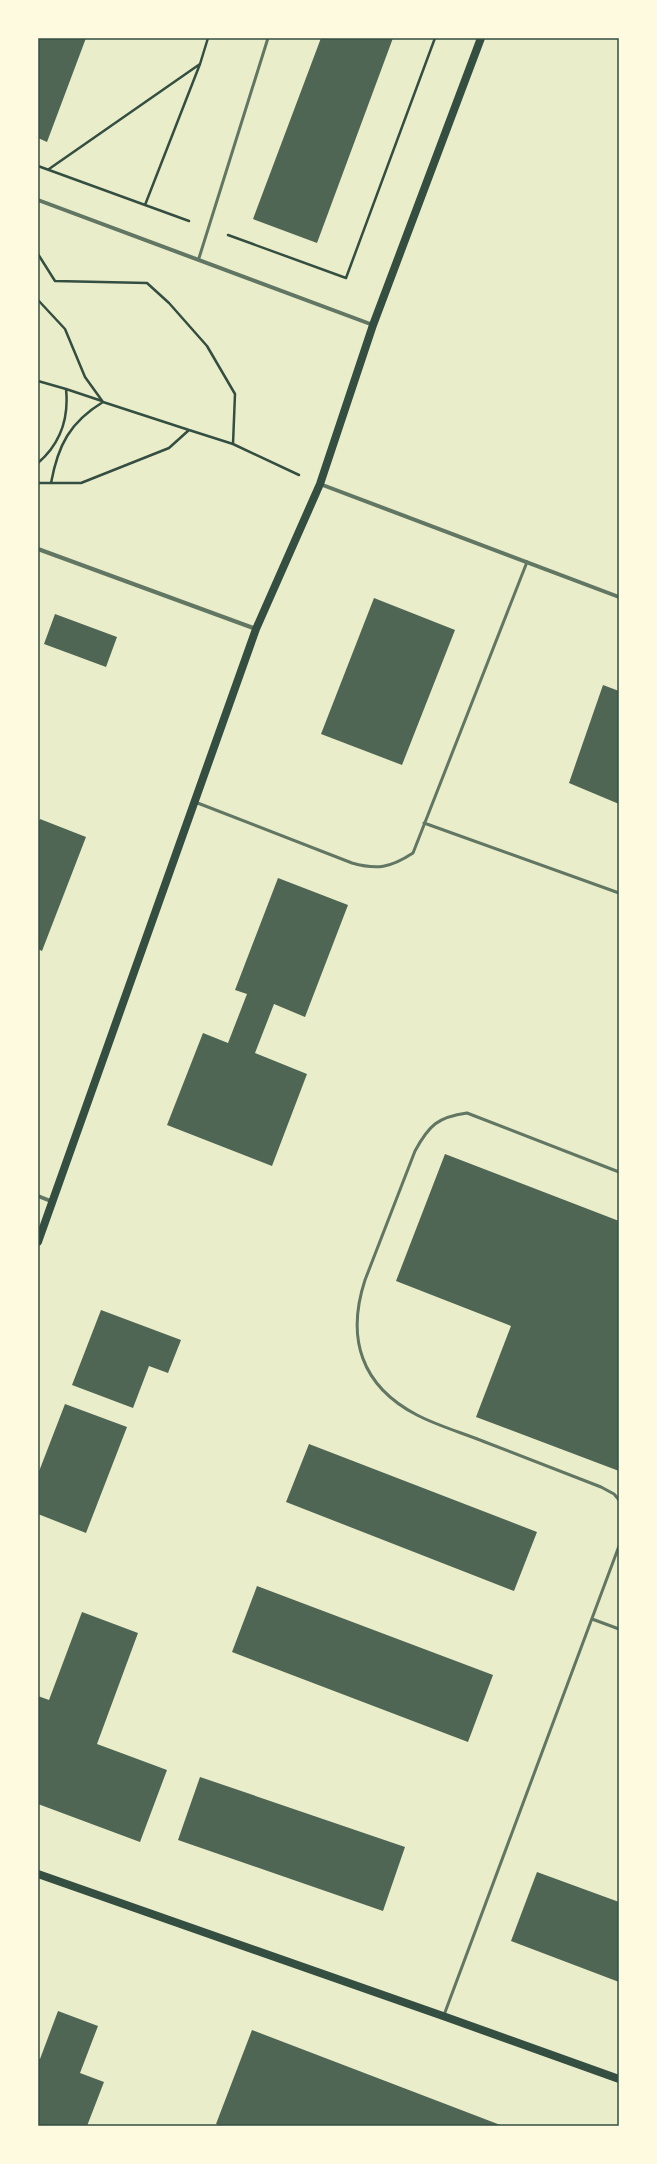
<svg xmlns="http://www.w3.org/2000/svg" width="657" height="2164" font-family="Mulish,sans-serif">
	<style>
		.building { fill: #4f6655 }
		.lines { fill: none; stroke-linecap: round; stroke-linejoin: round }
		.path { stroke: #344e41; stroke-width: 2.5 }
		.service { stroke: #617663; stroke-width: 3 }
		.minor { stroke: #617663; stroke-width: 4 }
		.secondary { stroke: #344e41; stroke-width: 8 }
		.neatline { fill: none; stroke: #344e41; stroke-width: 1.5 }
	</style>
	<rect width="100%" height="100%" fill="#e9edc9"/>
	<!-- building -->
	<path class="building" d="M 38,38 L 86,38 L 47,142 L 38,138 Z
		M 321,38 L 393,38 L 317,243 L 253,219 Z
		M 374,598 L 455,630 L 402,765 L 321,734 Z
		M 55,614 L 117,637 L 106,667 L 44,644 Z
		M 603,685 L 619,691 L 619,804 L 569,783 Z
		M 40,819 L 86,837 L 42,951 L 38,949 L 38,823 Z
		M 278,878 L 348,905 L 305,1017 L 274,1004 L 255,1053 L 307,1074 L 272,1166 L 167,1125 L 203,1033 L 228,1043 L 247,994 L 235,990 Z
		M 445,1154 L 619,1221 L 619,1471 L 476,1417 L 511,1326 L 396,1281 Z
		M 101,1310 L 181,1340 L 168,1373 L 149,1366 L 133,1408 L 72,1385 Z
		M 65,1404 L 127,1427 L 86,1533 L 38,1514 L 38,1474 Z
		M 309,1444 L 537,1532 L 514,1591 L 286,1502 Z
		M 257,1586 L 493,1675 L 468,1742 L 232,1652 Z
		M 82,1612 L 138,1633 L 97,1744 L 167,1770 L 140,1842 L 38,1804 L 38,1696 L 49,1700 Z
		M 200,1777 L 405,1847 L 383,1911 L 178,1840 Z
		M 537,1872 L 619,1902 L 619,1982 L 511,1941 Z
		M 58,2011 L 98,2026 L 80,2073 L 104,2082 L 87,2126 L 38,2126 L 38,2058 L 40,2059 Z
		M 252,2030 L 503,2126 L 222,2126 L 216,2124 Z"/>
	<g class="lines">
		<!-- path -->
		<path class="path" d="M 38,166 L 189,221
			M 49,169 L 200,64 L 208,38
			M 145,205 L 200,64
			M 228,235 L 346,278 L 435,38
			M 38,254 L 55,281 L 147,283 L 169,303 L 207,346 L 235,394 L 233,444 L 299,475
			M 38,300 L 65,329 L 85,377 L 103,402
			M 38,381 L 66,389 C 69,418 60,444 38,463
			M 66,389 L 102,401
			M 38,483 L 81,483 L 169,448 L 189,430 L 233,444
			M 51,483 C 58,445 70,422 103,402 L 189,430"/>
		<!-- service -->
		<path class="service" d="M 199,258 L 268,38
			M 195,802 L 352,863 C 377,870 390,868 413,853 L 527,562
			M 424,823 L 619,893
			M 619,1172 L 467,1113 C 438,1117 429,1125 415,1151 L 365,1280 C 346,1338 361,1386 417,1415 C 438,1426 463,1433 485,1442 C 523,1457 562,1472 601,1487 L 614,1494 L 619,1500
			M 592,1619 L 619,1629
			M 444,2015 L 619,1546"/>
		<!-- minor -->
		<path class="minor" d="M 38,200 L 373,325
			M 320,484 L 619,597
			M 38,549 L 256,629
			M 38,1196 L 53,1202"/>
		<!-- secondary -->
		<path class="secondary" d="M 38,1242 L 256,629 L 320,484 L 373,325 L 481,38
			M 38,1874 L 443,2016 L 619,2079"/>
	</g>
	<!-- border -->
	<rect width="657" height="2164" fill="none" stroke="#fefae0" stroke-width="78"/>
	<rect x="39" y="39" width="579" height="2086" class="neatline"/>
</svg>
